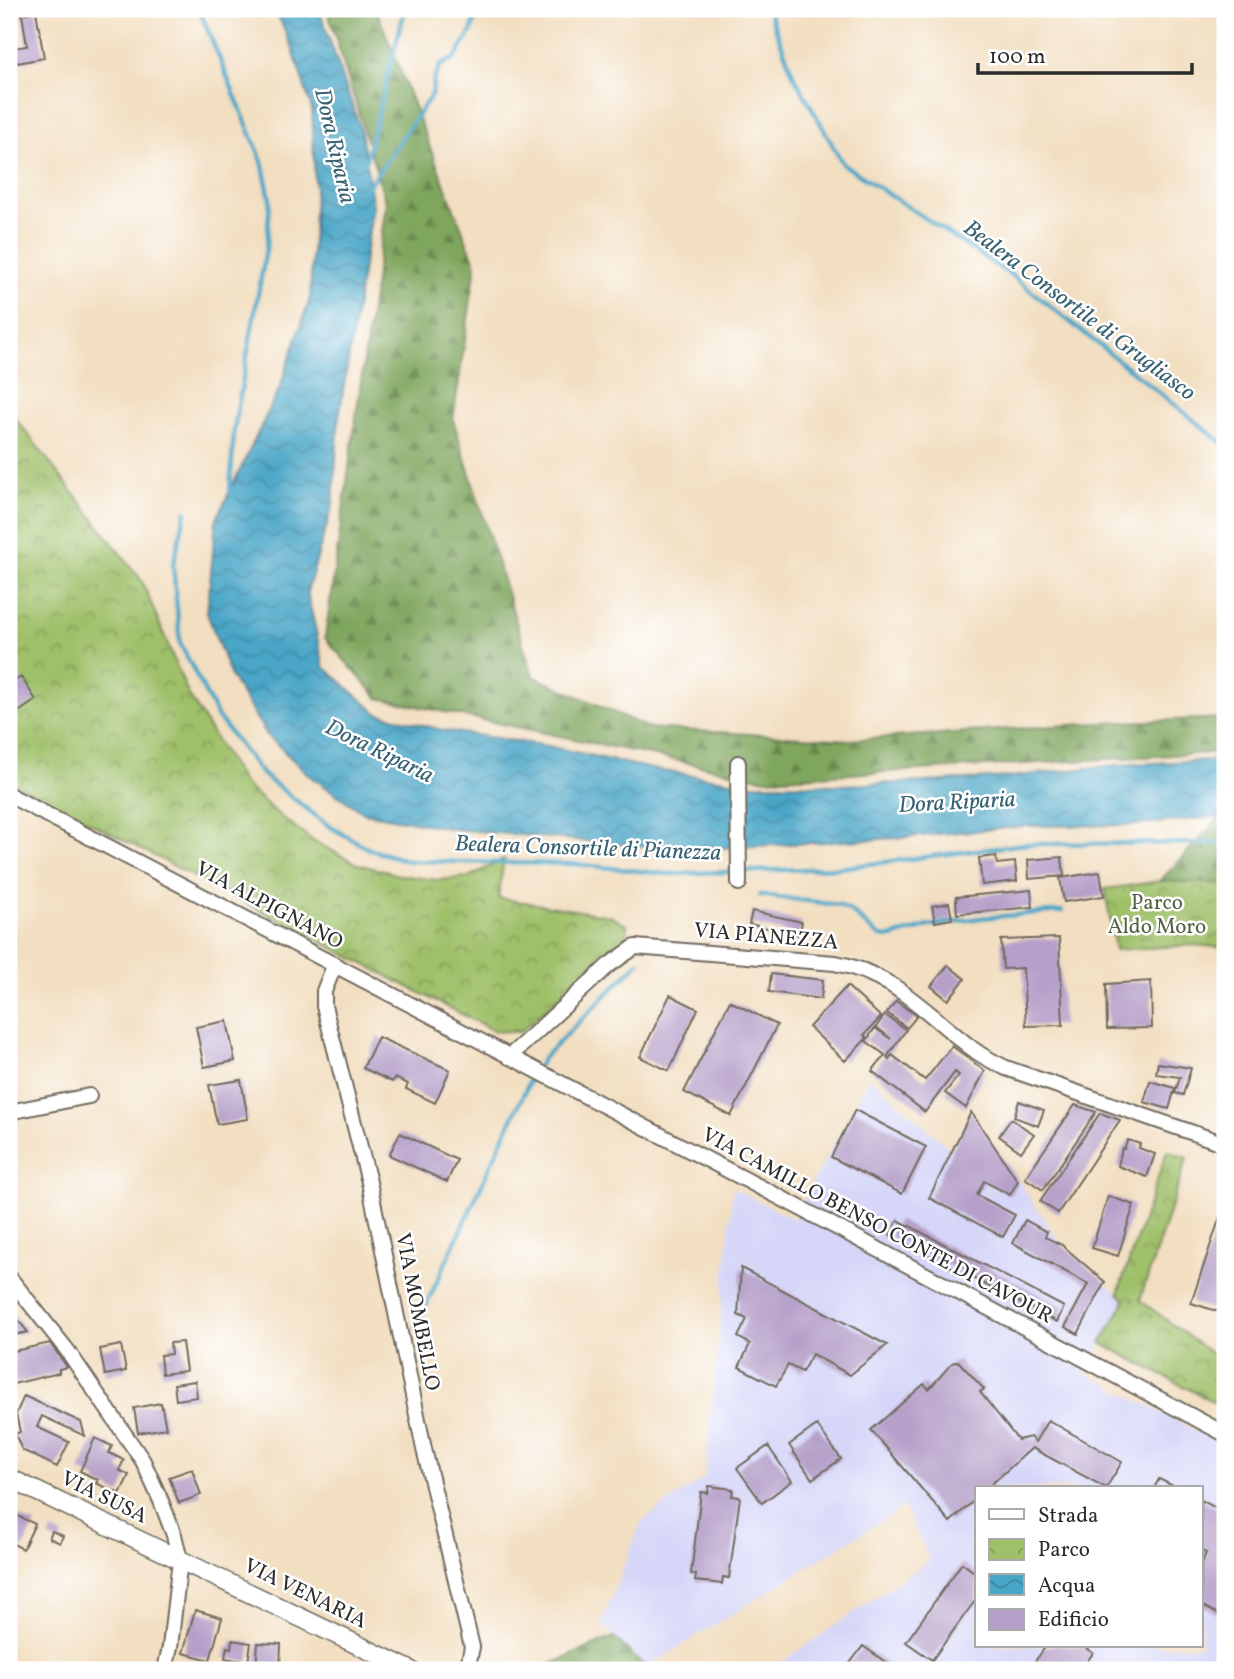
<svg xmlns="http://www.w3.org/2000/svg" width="1234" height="1679" font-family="Vollkorn,serif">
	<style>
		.built { fill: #d6d7f8; fill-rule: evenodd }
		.forest { fill: url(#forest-firs); stroke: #556844; stroke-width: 2 }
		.park { fill: url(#park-crowns); stroke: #65764a; stroke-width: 2 }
		.water { fill: url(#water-waves); stroke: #3a6879; stroke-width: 2 }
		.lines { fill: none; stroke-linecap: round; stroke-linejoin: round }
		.stream { stroke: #48a6c7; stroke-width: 4.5 }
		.building { fill: #b6a0c9 }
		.minor-casing { stroke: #716a5f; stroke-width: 18 }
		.major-casing { stroke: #716a5f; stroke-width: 21 }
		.minor { stroke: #fff; stroke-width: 14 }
		.major { stroke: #fff; stroke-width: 18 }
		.labels { text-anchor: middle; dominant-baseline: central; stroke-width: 5; stroke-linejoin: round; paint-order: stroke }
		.park-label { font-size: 21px; fill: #545f41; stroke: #fff }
		.street-label { font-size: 21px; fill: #2b2b2b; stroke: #fff }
		.water-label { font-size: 23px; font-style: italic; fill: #386271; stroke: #fff }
	</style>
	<defs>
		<pattern id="forest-firs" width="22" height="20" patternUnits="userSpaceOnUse" patternTransform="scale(1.75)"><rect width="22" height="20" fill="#7fa65d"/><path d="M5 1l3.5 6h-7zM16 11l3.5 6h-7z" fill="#68874d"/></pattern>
		<pattern id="park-crowns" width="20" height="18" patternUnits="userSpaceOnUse" patternTransform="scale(1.75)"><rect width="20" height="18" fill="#9fc069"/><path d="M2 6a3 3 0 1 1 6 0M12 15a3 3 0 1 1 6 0" fill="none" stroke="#829c57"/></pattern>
		<pattern id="water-waves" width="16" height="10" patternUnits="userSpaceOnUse" patternTransform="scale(1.75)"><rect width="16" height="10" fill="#48a6c7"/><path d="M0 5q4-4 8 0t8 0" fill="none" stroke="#3c87a2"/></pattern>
	</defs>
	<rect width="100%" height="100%" fill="#fff"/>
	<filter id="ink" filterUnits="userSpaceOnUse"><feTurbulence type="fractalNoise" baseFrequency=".0143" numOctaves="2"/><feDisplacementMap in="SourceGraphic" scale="14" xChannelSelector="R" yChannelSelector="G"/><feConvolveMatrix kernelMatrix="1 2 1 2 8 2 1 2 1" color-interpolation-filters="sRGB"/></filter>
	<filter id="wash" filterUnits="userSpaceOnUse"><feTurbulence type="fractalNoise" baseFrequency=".00686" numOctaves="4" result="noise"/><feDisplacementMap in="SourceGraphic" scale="28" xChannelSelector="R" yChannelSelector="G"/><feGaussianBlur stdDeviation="1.57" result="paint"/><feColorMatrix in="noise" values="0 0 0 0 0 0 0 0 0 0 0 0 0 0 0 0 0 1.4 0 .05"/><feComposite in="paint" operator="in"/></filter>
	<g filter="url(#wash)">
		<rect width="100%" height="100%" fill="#f2dec0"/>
		<!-- built -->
		<path class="built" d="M 870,1077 L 951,1150 L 971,1112 L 1062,1245 L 1125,1300 L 1085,1373 L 1225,1446 L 1225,1670 L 756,1670 L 785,1660 L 930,1560 L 904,1507 L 647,1667 L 601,1624 L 642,1521 L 705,1477 L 733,1188 L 793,1219 ZM 977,1488 L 1201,1488 L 1201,1646 L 977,1646 Z"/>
		<!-- forest -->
		<path class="forest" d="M 327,9 L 376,9 L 476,265 L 453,420 L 533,676 L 649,728 L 850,740 L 1098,723 L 1225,718 L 1225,752 L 765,779 L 378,698 L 325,638 L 386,203 Z
			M 1221,816 L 1225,816 L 1225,884 L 1160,881 Z
			M 614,1637 L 648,1670 L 537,1670 Z"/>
		<!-- park -->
		<path class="park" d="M 9,410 L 142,581 L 188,694 L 243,783 L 279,815 L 315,842 L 358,864 L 399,875 L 437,880 L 469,877 L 504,859 L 498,898 L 611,916 L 627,925 L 627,934 L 623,939 L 520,1032 L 494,1031 L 9,781 Z
			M 1160,881 L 1225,884 L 1225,948 L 1195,945 L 1115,950 L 1105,889 Z
			M 1167,1151 L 1187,1158 L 1140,1300 L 1225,1364 L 1225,1408 L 1101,1343 L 1125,1300 L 1118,1293 Z"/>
		<!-- water -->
		<path class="water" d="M 275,9 L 319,9 L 361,131 L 373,206 L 339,417 L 333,504 L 307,592 L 324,667 L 377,713 L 442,730 L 543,745 L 657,770 L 752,784 L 840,785 L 923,782 L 1009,777 L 1116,765 L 1225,759 L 1225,816 L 1134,825 L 1027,826 L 898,838 L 684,850 L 453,829 L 364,813 L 311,777 L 267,735 L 231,677 L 207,613 L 216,520 L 280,387 L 310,298 L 315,188 L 312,110 L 292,47 Z"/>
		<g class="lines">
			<!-- stream -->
			<path class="stream" d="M 199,9 L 262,161 L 270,199 L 267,244 L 234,429 L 230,491 L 232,495
				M 768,9 L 793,74 L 843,164 L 1011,275 L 1225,445
				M 365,163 L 405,9
				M 366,190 L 432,94 L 434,78 L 441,65 L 455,58 L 471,32 L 478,9
				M 186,511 L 173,565 L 180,643 L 217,716 L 263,775 L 329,826 L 371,850 L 409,861 L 574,864 L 668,874 L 839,868 L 1025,844 L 1225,843
				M 760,895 L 839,905 L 852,912 L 879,936 L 891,937 L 929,926 L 980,918 L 1062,911
				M 539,1065 L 543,1058 L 639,962
				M 416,1327 L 530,1080"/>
		</g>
		<g id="blocks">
			<!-- building -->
			<path class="building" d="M 36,11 L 44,58 L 17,63 L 13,48 L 27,46 L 22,14 Z
				M 9,671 L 16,680 L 21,677 L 36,700 L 17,713 L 15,710 L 9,715 Z
				M 996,856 L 997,864 L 1015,862 L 1017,881 L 982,885 L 979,858 Z
				M 1062,857 L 1064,876 L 1029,879 L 1028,860 Z
				M 1100,872 L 1104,896 L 1064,902 L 1060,878 Z
				M 1031,890 L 1033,907 L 957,914 L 956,897 Z
				M 949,903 L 952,919 L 935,922 L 932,906 Z
				M 752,911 L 802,922 L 799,935 L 749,924 Z
				M 1059,938 L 1063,1025 L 1026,1026 L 1023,968 L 1003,969 L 1001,940 Z
				M 948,965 L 965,979 L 948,1000 L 931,986 Z
				M 771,974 L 823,980 L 821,999 L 769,992 Z
				M 1151,981 L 1152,1028 L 1107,1029 L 1106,984 Z
				M 847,986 L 881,1017 L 864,1035 L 867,1038 L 845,1061 L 809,1027 Z
				M 670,995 L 698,1009 L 669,1071 L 640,1057 Z
				M 730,1001 L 777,1025 L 731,1116 L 684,1092 Z
				M 896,1001 L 917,1016 L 907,1028 L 887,1013 Z
				M 885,1015 L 906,1030 L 887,1057 L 889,1059 L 892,1055 L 925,1080 L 952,1046 L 985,1071 L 966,1108 L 945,1093 L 959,1075 L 955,1072 L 925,1112 L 872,1071 L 885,1055 L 866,1041 L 875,1028 L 891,1039 L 876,1027 Z
				M 227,1021 L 235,1061 L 204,1067 L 196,1027 Z
				M 378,1037 L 450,1070 L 435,1103 L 406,1089 L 408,1084 L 395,1078 L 392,1082 L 363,1068 Z
				M 1158,1063 L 1191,1068 L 1183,1095 L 1175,1093 L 1180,1077 L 1156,1074 Z
				M 241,1080 L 248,1119 L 217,1124 L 209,1085 Z
				M 1150,1081 L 1175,1088 L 1169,1109 L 1144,1102 Z
				M 1019,1101 L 1044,1110 L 1038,1126 L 1014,1117 Z
				M 1075,1105 L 1096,1112 L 1043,1190 L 1025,1178 Z
				M 855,1110 L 926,1147 L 902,1194 L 831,1157 Z
				M 971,1112 L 1018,1181 L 1010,1195 L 984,1181 L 977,1195 L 1015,1215 L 1003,1237 L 929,1198 Z
				M 1100,1113 L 1120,1120 L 1058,1213 L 1040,1201 Z
				M 1011,1119 L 1034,1134 L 1021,1152 L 999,1136 Z
				M 400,1133 L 457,1160 L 447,1182 L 389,1155 Z
				M 1128,1140 L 1140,1144 L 1139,1148 L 1155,1154 L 1147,1177 L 1118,1166 L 1122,1148 L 1124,1149 Z
				M 1108,1196 L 1134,1205 L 1118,1256 L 1092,1248 Z
				M 1225,1202 L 1225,1296 L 1220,1312 L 1191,1303 Z
				M 898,1220 L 1064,1307 L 1057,1322 L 890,1235 Z
				M 1025,1220 L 1047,1232 L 1045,1237 L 1062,1245 L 1105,1282 L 1078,1334 L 1065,1327 L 1088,1284 L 1013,1243 Z
				M 741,1268 L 887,1345 L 850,1375 L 812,1354 L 802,1372 L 788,1365 L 776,1386 L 739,1367 L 750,1344 L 738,1337 L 747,1319 L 738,1315 Z
				M 9,1309 L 28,1332 L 9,1336 Z
				M 182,1342 L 186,1371 L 162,1374 L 160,1355 L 171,1354 L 170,1343 Z
				M 50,1343 L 67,1367 L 59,1369 L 59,1373 L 9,1385 L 9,1352 Z
				M 121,1345 L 126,1371 L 105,1375 L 100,1349 Z
				M 958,1361 L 984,1389 L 980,1392 L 1018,1440 L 1030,1437 L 1035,1442 L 1048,1420 L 1122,1462 L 1106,1488 L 1032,1448 L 987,1488 L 977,1488 L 977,1498 L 950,1522 L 871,1430 L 924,1384 L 929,1389 L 952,1363 Z
				M 195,1381 L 197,1397 L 176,1400 L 174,1384 Z
				M 24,1396 L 81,1422 L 85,1436 L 42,1416 L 37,1427 L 69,1442 L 57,1467 L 22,1450 L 15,1434 L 20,1432 L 16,1414 Z
				M 161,1403 L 166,1428 L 138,1433 L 134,1408 Z
				M 817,1425 L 841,1459 L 812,1479 L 789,1445 Z
				M 95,1438 L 112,1446 L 109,1453 L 124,1460 L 119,1470 L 129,1475 L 120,1494 L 96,1483 L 98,1480 L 80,1471 Z
				M 768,1446 L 792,1481 L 762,1503 L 737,1468 Z
				M 192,1469 L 201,1495 L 179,1503 L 169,1477 Z
				M 1159,1479 L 1177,1488 L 1154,1488 Z
				M 709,1486 L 733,1489 L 732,1496 L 740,1497 L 729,1578 L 723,1577 L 722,1584 L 695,1581 L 696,1575 L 691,1574 L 701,1492 L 708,1493 Z
				M 1201,1500 L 1225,1513 L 1225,1609 L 1221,1616 L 1201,1605 L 1201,1564 L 1206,1553 L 1201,1551 Z
				M 9,1512 L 35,1524 L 23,1549 L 9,1542 Z
				M 52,1531 L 63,1536 L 60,1543 L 49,1538 Z
				M 962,1563 L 977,1574 L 977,1598 L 932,1660 L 906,1642 Z
				M 195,1610 L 222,1618 L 210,1660 L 183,1653 Z
				M 232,1640 L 251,1643 L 248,1662 L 225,1658 L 227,1647 L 231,1648 Z
				M 258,1643 L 281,1644 L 280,1669 L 256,1668 Z
				M 863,1646 L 897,1670 L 845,1670 Z
				M 1046,1646 L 1082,1646 L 1093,1653 L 1081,1670 L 1029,1670 Z"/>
		</g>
	</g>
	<g filter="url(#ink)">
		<use href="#blocks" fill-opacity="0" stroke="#716a5f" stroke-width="2"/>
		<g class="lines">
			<!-- minor casing -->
			<g class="minor-casing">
				<path id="minor" d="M 738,763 L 739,883
					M 9,795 L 804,1210 L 1225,1434
					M 335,964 L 324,991 L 324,1006 L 369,1182 L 424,1449 L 472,1647 L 467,1670
					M 509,1057 L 609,965 L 635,947 L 835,963 C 895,973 930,1018 977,1052 C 985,1058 996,1063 1006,1068 L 1225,1144
					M 9,1112 L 89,1096
					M 9,1277 L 67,1350 L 143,1461 L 161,1501 L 174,1535 L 180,1560 L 170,1647 L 165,1670"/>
			</g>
			<!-- major casing -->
			<g class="major-casing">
				<path id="major" d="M 9,1478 L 410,1670"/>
			</g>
			<!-- minor -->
			<use href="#minor" class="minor"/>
			<!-- major -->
			<use href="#major" class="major"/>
		</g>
	</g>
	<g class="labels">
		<!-- park labels -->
		<g class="park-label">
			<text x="1157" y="903">Parco<tspan x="1157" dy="24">Aldo Moro</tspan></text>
		</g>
		<!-- street labels -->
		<g class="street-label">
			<text transform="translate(269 906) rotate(28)">VIA ALPIGNANO</text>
			<text transform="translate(766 937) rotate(5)">VIA PIANEZZA</text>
			<text transform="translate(877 1226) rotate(28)">VIA CAMILLO BENSO CONTE DI CAVOUR</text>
			<text transform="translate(417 1312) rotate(79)">VIA MOMBELLO</text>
			<text transform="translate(104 1498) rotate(26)">VIA SUSA</text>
			<text transform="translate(305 1594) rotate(26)">VIA VENARIA</text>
		</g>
		<!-- water labels -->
		<g class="water-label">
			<text transform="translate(334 146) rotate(77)">Dora Riparia</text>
			<text transform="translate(1079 311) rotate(37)">Bealera Consortile di Grugliasco</text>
			<text transform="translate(379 752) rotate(26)">Dora Riparia</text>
			<text transform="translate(957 803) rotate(-3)">Dora Riparia</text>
			<text transform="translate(588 849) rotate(2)">Bealera Consortile di Pianezza</text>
		</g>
	</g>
	<!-- margin -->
	<rect width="1234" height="1679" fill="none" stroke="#fff" stroke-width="35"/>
	<!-- legend -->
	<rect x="975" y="1486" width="228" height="161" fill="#ffffff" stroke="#aaaaaa" stroke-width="2"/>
	<rect x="989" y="1509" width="35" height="10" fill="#ffffff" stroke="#aaaaaa" stroke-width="2"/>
	<text x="1038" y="1522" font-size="21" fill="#2b2b2b">Strada</text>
	<rect x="989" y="1539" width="35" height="21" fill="url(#park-crowns)" stroke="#aaaaaa" stroke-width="2"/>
	<text x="1038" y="1556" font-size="21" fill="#2b2b2b">Parco</text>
	<rect x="989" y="1574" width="35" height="21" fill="url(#water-waves)" stroke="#aaaaaa" stroke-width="2"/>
	<text x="1038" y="1592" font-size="21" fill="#2b2b2b">Acqua</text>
	<rect x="989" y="1609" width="35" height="21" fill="#b6a0c9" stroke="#aaaaaa" stroke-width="2"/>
	<text x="1038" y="1626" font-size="21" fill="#2b2b2b">Edificio</text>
	<!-- scale -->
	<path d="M978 63v10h214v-10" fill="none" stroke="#2b2b2b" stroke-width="3.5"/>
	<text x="989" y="63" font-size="21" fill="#2b2b2b" stroke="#ffffff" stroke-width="5" paint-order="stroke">100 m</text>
</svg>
